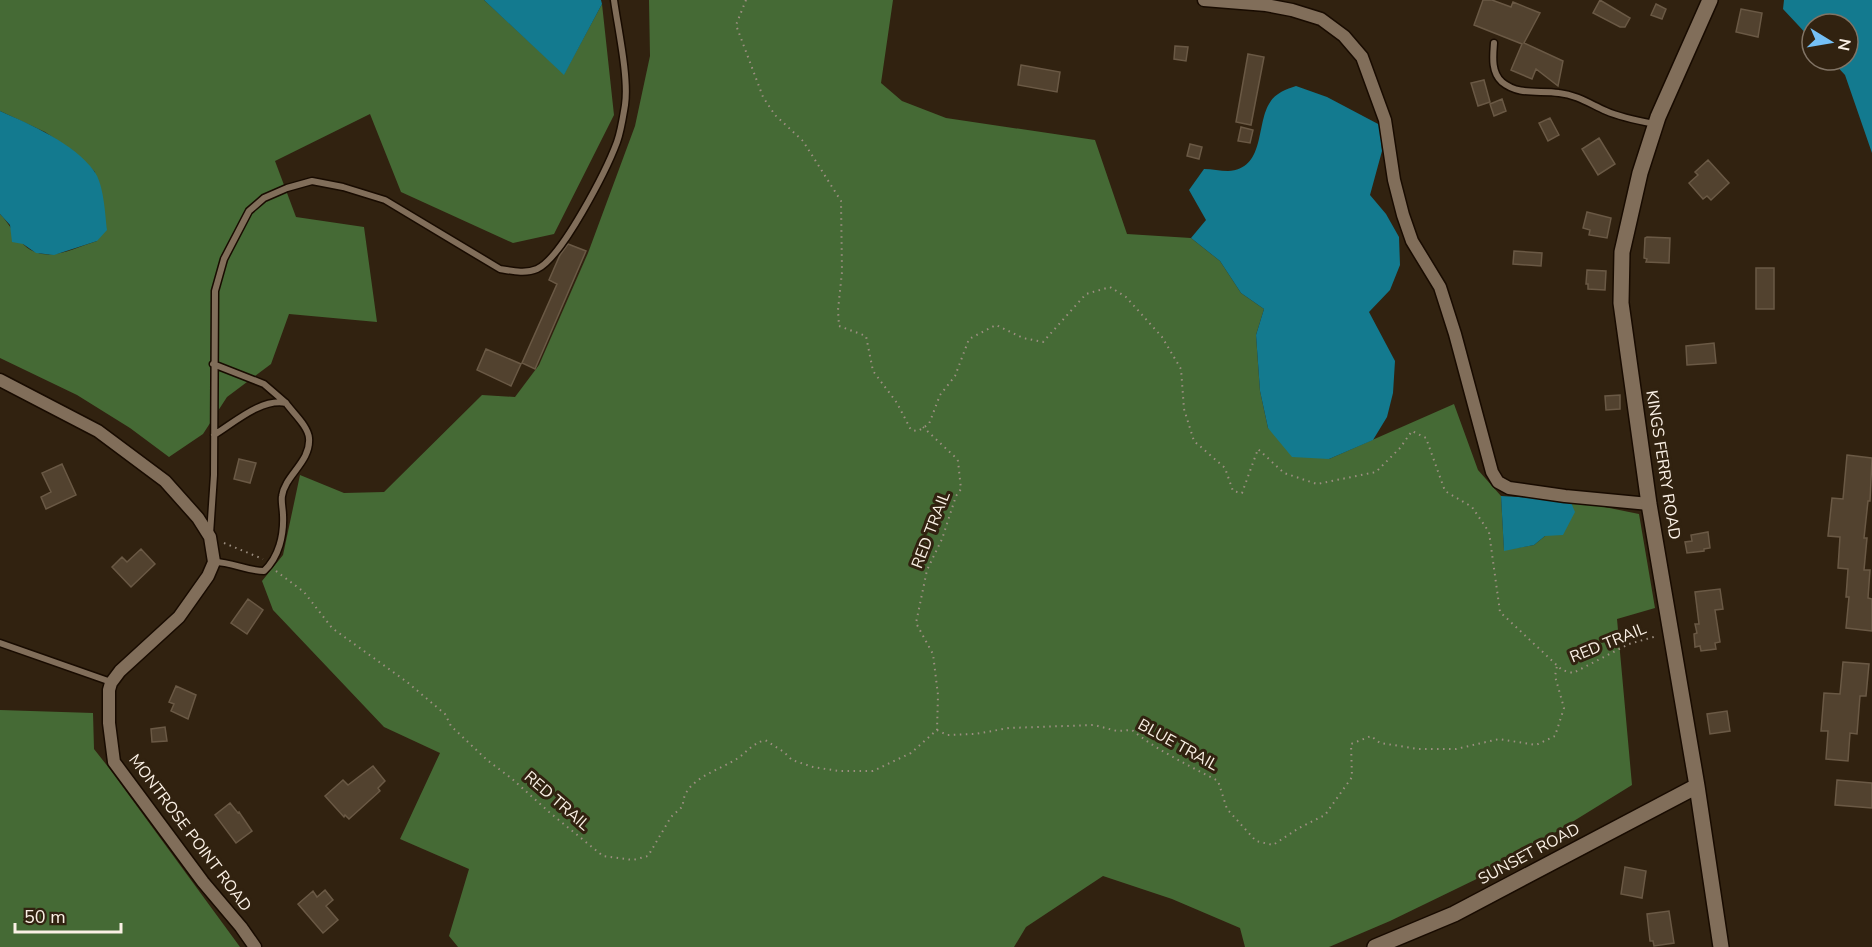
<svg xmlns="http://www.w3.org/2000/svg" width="1872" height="947" font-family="'Nunito Sans',sans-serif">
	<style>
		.forest { fill: #456a35 }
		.water { fill: #137a8f }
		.building { fill: #52422f; stroke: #6a5945; stroke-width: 1.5 }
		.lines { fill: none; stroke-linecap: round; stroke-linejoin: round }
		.service-casing { stroke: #180b00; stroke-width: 9 }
		.minor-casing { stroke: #180b00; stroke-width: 15 }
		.tertiary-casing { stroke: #180b00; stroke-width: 18 }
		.path { stroke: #9c8f81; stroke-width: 2; stroke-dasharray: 1.5 4.5; stroke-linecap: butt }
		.service { stroke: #816e5a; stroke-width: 6 }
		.minor { stroke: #816e5a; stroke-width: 12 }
		.tertiary { stroke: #816e5a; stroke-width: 15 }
		.labels { text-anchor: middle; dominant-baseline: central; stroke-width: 6; stroke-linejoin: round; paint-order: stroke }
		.street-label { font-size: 16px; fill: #faf0e5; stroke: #312210 }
	</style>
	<rect width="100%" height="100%" fill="#312210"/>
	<!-- forest -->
	<path class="forest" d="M 0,0 L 484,0 L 564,74 L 602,4 L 614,115 L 554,234 L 513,243 L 401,192 L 370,114 L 275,161 L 296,217 L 364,227 L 377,322 L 289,314 L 271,364 L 227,397 L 203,434 L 169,457 L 130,428 L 77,395 L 0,358 L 0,214 C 9,223 15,236 24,245 C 46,265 73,248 97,241 L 95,172 L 72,150 L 45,132 L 0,111 Z
		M 649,0 L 893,0 L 881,83 L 902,101 L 946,118 L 1095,140 L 1127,234 L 1191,238 L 1220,261 L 1241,293 L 1264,309 L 1256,335 L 1260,391 L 1268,428 L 1329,459 L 1454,404 L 1478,470 L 1501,496 L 1504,550 L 1534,545 L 1545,536 L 1570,500 L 1639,514 L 1655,608 L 1617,619 L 1632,785 L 1491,872 L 1390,921 L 1329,947 L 1245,947 L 1240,928 L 1172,899 L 1103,876 L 1026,927 L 1014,947 L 458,947 L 449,936 L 469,869 L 400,839 L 440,753 L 384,727 L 273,610 L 262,581 L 283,555 L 300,475 L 344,493 L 384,492 L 482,395 L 515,397 L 539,365 L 588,253 L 635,126 L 650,56 Z
		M 0,710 L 93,713 L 94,749 L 109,768 L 240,947 L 0,947 Z"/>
	<!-- water -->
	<path class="water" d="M 484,0 L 601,0 L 602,4 L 564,75 Z
		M 1784,0 L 1872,0 L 1872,153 L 1845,75 L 1831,60 L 1848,60 L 1848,24 L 1812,24 L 1812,40 L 1783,9 Z
		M 1296,86 L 1327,97 L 1380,125 L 1382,151 L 1370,195 L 1386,214 L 1399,237 L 1400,265 L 1390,290 L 1369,312 L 1395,361 L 1393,393 L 1387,417 L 1373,440 L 1329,459 L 1292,457 L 1268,428 L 1260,391 L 1256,335 L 1264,309 L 1241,293 L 1220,261 L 1191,238 L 1206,220 L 1189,190 L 1204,169 C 1212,169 1220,171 1228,171 C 1265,169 1256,126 1269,104 C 1274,94 1286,89 1296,86 Z
		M 0,111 C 31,125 74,143 94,171 C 104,184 105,214 107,230 L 97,241 L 54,255 L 36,253 L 23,244 L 12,242 L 10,225 L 0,214 Z
		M 1501,496 L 1570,500 L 1575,512 L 1563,535 L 1545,536 L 1534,545 L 1504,551 Z"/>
	<!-- building -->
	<path class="building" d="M 1483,0 L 1492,0 L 1511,7 L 1513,2 L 1540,13 L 1524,43 L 1563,61 L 1558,86 L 1536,69 L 1532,79 L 1511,70 L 1522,44 L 1474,25 Z
		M 1600,0 L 1630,18 L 1625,27 L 1620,27 L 1593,13 Z
		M 1656,4 L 1666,9 L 1662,19 L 1651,15 Z
		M 1741,9 L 1762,13 L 1758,37 L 1736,32 Z
		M 1175,46 L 1188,47 L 1186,61 L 1174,59 Z
		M 1248,54 L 1264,57 L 1251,125 L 1236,122 Z
		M 1021,65 L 1060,72 L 1057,92 L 1018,85 Z
		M 1484,80 L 1490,102 L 1478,106 L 1471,83 Z
		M 1502,99 L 1506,111 L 1494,116 L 1490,104 Z
		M 1550,118 L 1559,135 L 1548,141 L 1539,123 Z
		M 1241,127 L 1253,130 L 1250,143 L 1238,141 Z
		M 1599,138 L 1615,164 L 1598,175 L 1582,149 Z
		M 1190,144 L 1202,147 L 1199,159 L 1187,156 Z
		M 1708,160 L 1729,183 L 1711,200 L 1707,196 L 1703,199 L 1689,183 L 1698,175 L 1695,172 Z
		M 1587,212 L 1611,218 L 1607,238 L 1589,235 L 1590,230 L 1583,228 Z
		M 1647,237 L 1670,238 L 1669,263 L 1646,262 L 1647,259 L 1644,258 L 1645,238 Z
		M 568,244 L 586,251 L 535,369 L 522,363 L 557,284 L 549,280 L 560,255 Z
		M 1514,251 L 1542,253 L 1541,266 L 1513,264 Z
		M 1756,268 L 1774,268 L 1774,309 L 1756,309 Z
		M 1587,270 L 1606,271 L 1605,290 L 1588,289 L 1588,284 L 1586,284 Z
		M 1714,343 L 1716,363 L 1687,365 L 1686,346 Z
		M 486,349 L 521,364 L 511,386 L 477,370 Z
		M 1620,395 L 1620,409 L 1606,410 L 1605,396 Z
		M 1847,455 L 1872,458 L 1870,501 L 1868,501 L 1864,538 L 1867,538 L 1864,570 L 1870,570 L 1868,598 L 1872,599 L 1872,631 L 1846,628 L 1849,597 L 1846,597 L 1848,569 L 1838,568 L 1840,537 L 1828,536 L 1832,498 L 1843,499 Z
		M 239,459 L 256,463 L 250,483 L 234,479 Z
		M 62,464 L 76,495 L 46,509 L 41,497 L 51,492 L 42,473 Z
		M 1708,532 L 1710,548 L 1704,549 L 1704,551 L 1687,553 L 1685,542 L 1692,541 L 1691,535 Z
		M 141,549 L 155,564 L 131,587 L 112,567 L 122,557 L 127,562 Z
		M 1720,589 L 1723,609 L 1715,610 L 1720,642 L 1715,643 L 1716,649 L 1701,651 L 1700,646 L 1695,647 L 1694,634 L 1697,633 L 1695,624 L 1699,624 L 1695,592 Z
		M 248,599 L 263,610 L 247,634 L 231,623 Z
		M 1843,662 L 1869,664 L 1866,696 L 1860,696 L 1857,734 L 1850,733 L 1848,761 L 1826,759 L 1828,731 L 1821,731 L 1824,693 L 1840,694 Z
		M 176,686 L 196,695 L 188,719 L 171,711 L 174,704 L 169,702 Z
		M 1727,711 L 1730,731 L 1710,734 L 1707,714 Z
		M 165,727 L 167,741 L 152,742 L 151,729 Z
		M 373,766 L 385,781 L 378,788 L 380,791 L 349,819 L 345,815 L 344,817 L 325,796 L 343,780 L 348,785 Z
		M 1837,780 L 1872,783 L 1872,808 L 1835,805 Z
		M 230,803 L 238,813 L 239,812 L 252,831 L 236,843 L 215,815 Z
		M 1625,867 L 1646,871 L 1642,898 L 1621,894 Z
		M 325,890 L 333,900 L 326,906 L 338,920 L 323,933 L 298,904 L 313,891 L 317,897 Z
		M 1669,911 L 1674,943 L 1654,946 L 1653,941 L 1650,941 L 1647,914 Z"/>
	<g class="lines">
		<!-- service casing -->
		<g class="service-casing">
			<path id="service" d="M 1494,43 C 1493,56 1491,72 1502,82 C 1519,96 1539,90 1559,93 C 1577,95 1590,104 1606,111 C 1622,118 1639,121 1655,124
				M 213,364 L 264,384 L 286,403 C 261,398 234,423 214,435
				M 210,534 L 214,475 L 215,291 L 224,259 L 249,211 L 264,198 L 287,188 L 312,181 L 343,187 L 385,200 L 500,269 C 512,271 526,274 537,269 C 562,258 607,169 617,142 C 621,131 623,117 625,105 C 629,78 618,29 614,0
				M 214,562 C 232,562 247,571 264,571 C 279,557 284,535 283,515 C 283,509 281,502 282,496 C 285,475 311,462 309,438 C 308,426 293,413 286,403
				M 0,643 L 111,682"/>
		</g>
		<!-- minor casing -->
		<g class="minor-casing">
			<path id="minor" d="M 1204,0 L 1266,5 L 1292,10 L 1321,19 L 1344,36 L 1362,57 L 1385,120 L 1394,180 L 1403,215 L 1412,241 L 1440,287 L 1455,334 L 1492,472 L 1498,482 L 1509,488 L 1565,496 L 1649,504
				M 0,380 L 98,431 L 165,481 L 198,518 L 210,537 L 214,562 L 208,576 L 179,617 L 120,671 L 111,683 L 109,690 L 109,723 L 114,762 L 203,882 L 241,927 L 255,947"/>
		</g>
		<!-- tertiary casing -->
		<g class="tertiary-casing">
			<path id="tertiary" d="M 1710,0 L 1658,117 L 1640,173 L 1622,252 L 1621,303 L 1649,504 L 1697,786 L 1721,947
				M 1375,947 L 1454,914 L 1697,786"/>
		</g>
		<!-- path -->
		<path class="path" d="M 746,0 L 736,25 L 763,97 L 775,115 L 803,141 L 841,201 L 842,272 L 838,310 L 839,326 L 866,336 L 873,371 L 897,403 L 911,430 L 918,431 L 929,424 L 940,395 L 955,376 L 969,339 L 996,325 L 1023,338 L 1043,342 L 1086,294 L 1110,287 L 1126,297 L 1162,337 L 1181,369 L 1184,409 L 1194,441 L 1225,468 L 1233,491 L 1242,493 L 1258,449 L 1284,473 L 1317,484 L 1376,472 L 1400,448 L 1412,431 L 1426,438 L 1445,491 L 1472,507 L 1489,532 L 1500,612 L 1562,670 L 1573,673 L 1629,644 L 1657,636
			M 224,543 L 263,559
			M 276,571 L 304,592 L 332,628 L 407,682 L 445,714 L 451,726 L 487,760 L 511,778 L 549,812 L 603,856 L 633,860 L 648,856 L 671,817 L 683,806 C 682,779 721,770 738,758 C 748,751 752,744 765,740 L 784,752 L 792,760 L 813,767 L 839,771 L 873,771 L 911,753 L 937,730 L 938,695 L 933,654 L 916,623 L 927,570 L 942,539 L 956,496 L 961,489 L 958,461 L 955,457 L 923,427
			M 937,730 L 947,735 L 975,734 L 1009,728 L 1094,725 L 1117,731 L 1132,730 C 1158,751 1188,765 1218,781 L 1227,809 L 1256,841 L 1273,845 L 1299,828 L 1325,815 L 1352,777 L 1351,744 L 1371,736 L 1380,743 L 1400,746 L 1418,749 L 1456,749 L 1499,739 L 1536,745 L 1555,736 L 1564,708 L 1555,676 L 1557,666"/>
		<!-- service -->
		<use href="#service" class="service"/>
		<!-- minor -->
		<use href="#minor" class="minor"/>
		<!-- tertiary -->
		<use href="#tertiary" class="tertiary"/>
	</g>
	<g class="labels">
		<!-- street labels -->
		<g class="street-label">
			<text transform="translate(1663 465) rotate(81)">KINGS FERRY ROAD</text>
			<text transform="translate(931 530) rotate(-69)">RED TRAIL</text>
			<text transform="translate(1608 643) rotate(-22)">RED TRAIL</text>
			<text transform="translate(1178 745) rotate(29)">BLUE TRAIL</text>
			<text transform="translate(557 801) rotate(41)">RED TRAIL</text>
			<text transform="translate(190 833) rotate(53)">MONTROSE POINT ROAD</text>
			<text transform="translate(1529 854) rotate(-28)">SUNSET ROAD</text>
		</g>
	</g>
	<!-- north arrow -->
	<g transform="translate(1830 42) rotate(101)"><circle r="28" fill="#312210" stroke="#817465" stroke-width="1.5"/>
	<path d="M0-4.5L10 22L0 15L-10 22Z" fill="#75c0f6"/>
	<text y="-9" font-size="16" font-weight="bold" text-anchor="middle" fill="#faf0e5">N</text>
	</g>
	<!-- scale -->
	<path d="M15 923v9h106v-9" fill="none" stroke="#faf0e5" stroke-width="3"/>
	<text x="24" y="923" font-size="18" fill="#faf0e5" stroke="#312210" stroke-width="4.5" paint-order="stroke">50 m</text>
</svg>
